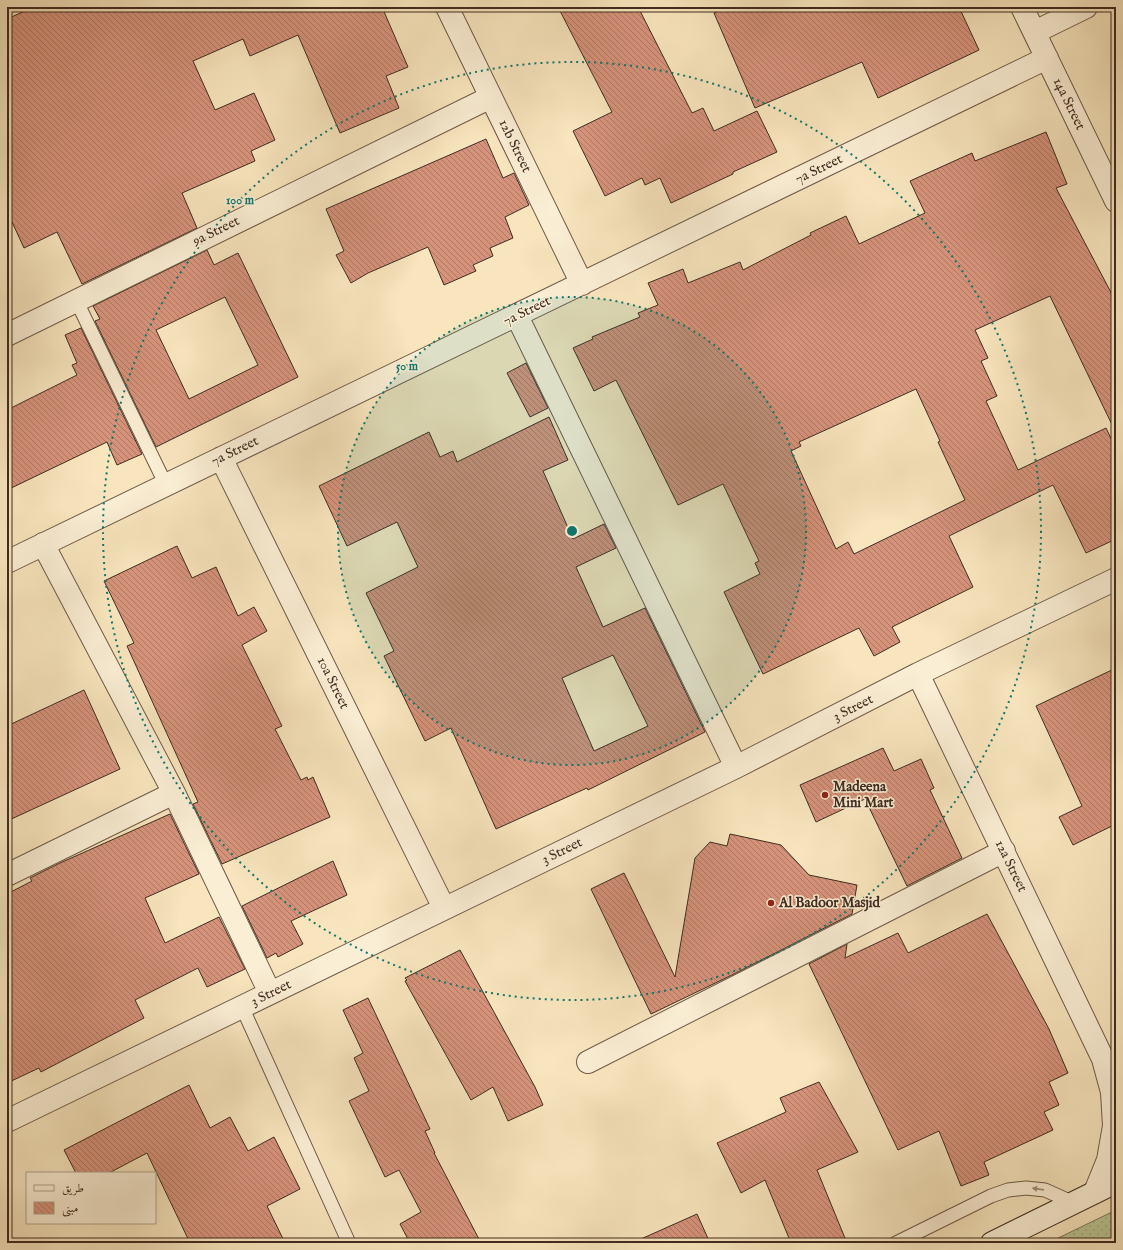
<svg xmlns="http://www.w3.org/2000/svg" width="1123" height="1250" font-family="'IM FELL English',Amiri,serif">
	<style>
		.grass { fill: url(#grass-dots); stroke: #7d785a }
		.building { fill: url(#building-back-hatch); stroke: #402c21; fill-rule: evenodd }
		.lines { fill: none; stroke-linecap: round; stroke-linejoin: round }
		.service-casing { stroke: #6e5a48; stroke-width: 15 }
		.minor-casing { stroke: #6e5a48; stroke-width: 24 }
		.secondary-casing { stroke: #402c21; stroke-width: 24 }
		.service { stroke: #faeed4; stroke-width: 13 }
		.minor { stroke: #faeed4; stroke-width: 22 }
		.secondary { stroke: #faeed4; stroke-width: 22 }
		.oneway { fill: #9d8d7a }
		.ring { fill: none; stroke: #0f766e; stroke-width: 2; stroke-dasharray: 2 4 }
		.poi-dot { fill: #8f2418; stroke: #faeed4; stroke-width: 1.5 }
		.labels { text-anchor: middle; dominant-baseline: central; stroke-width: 3; stroke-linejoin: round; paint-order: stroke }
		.street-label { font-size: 14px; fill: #402c21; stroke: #faeed4 }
		.poi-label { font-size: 14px; font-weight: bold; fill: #402c21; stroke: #faeed4; text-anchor: start }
		.centre { fill: #0f766e; stroke: #faeed4; stroke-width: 2 }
		.ring-label { font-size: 12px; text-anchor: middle; font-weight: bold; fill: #0f766e; stroke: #faeed4; stroke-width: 3; stroke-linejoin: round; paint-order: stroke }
	</style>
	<defs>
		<pattern id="grass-dots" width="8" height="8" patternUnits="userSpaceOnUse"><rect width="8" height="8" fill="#bac593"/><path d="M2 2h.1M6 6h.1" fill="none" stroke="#a1a97e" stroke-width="1.8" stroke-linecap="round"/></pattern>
		<pattern id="building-back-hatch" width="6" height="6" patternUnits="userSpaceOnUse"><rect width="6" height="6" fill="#d6937b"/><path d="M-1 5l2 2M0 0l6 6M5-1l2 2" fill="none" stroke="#af7864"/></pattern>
	</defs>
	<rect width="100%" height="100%" fill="#f8e5bd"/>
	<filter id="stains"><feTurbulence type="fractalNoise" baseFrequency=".005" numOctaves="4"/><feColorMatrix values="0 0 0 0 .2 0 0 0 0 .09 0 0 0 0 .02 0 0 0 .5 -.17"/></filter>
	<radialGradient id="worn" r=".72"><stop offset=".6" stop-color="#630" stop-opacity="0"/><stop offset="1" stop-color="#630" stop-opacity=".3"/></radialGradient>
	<!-- grass -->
	<path class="grass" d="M 1116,1210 L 1116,1243 L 1048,1243 Z"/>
	<!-- building -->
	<path class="building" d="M 34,7 L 382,7 L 408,67 L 386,76 L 399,108 L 340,133 L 298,35 L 250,56 L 243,39 L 193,61 L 215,110 L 254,93 L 275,140 L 251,151 L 255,161 L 182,193 L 197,228 L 82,284 L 57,232 L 24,248 L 7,211 L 7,19 Z
		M 558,7 L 638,7 L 692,113 L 703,108 L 714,131 L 757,111 L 777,152 L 733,172 L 733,174 L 671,203 L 660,178 L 645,185 L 642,178 L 605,196 L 573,131 L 612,112 Z
		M 728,7 L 959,7 L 979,50 L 878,98 L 862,62 L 755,108 L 714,13 Z
		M 1046,132 L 1067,184 L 1056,188 L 1116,302 L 1116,433 L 1050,296 L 975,330 L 988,358 L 981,361 L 997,396 L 986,401 L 1018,470 L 1106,428 L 1116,449 L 1116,539 L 1086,553 L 1053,485 L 949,536 L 973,587 L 892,627 L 900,642 L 874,656 L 859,628 L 763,674 L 724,592 L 760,574 L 755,563 L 759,561 L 723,484 L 678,505 L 616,380 L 594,391 L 573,348 L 593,339 L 592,337 L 640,317 L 638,313 L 658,305 L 648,283 L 683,269 L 688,283 L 740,262 L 743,270 L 811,235 L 810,233 L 846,216 L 859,244 L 925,213 L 910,181 L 972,153 L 975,161 ZM 916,389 L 940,441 L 938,442 L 965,500 L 854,554 L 848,542 L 836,549 L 791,451 L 801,446 L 799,442 Z
		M 486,139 L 503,178 L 514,173 L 529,205 L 505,217 L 513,238 L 490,248 L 493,256 L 473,265 L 476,271 L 444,285 L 428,247 L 368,273 L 351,283 L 336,255 L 344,251 L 326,209 Z
		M 207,250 L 214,265 L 238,253 L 298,377 L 156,447 L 95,321 L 100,319 L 93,306 ZM 225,297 L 258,365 L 189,399 L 156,330 Z
		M 81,328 L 142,454 L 117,465 L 107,442 L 7,490 L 7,410 L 77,375 L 72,365 L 77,363 L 65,335 Z
		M 526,363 L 548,408 L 530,417 L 507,373 Z
		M 549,417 L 568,460 L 543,471 L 573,539 L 604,524 L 616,548 L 576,567 L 603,627 L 645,608 L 705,732 L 588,790 L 587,788 L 496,829 L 451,728 L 425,741 L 384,656 L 394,651 L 366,593 L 418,567 L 397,522 L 347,546 L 319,486 L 429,432 L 440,457 L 453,451 L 457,462 ZM 613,655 L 648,726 L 594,751 L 562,678 Z
		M 177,546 L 192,578 L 216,567 L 238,616 L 254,607 L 267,631 L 242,645 L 282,726 L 275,729 L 301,780 L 307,777 L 308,780 L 313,777 L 330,817 L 222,864 L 193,804 L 198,802 L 127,646 L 134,643 L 104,581 Z
		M 1116,668 L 1116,824 L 1073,845 L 1059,817 L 1082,806 L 1036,706 Z
		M 84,690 L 120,769 L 7,821 L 7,726 Z
		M 883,748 L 894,771 L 921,759 L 934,788 L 930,790 L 962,858 L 907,886 L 865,799 L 816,822 L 800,785 Z
		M 170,814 L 199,874 L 145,898 L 165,943 L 219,917 L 245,969 L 207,987 L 198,968 L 135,1000 L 144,1018 L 41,1072 L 39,1068 L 7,1083 L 7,894 L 32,881 L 30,878 L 60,863 Z
		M 730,834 L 781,845 L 809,875 L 857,885 L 852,914 L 734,974 L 651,1014 L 591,889 L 624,873 L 675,977 L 695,858 L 710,842 L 727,846 Z
		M 333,861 L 347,895 L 291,921 L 303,944 L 278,957 L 276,953 L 267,958 L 242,906 Z
		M 987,914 L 1049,1029 L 1068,1073 L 1049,1082 L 1059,1105 L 1044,1112 L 1053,1130 L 984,1162 L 989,1175 L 961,1186 L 939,1131 L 898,1150 L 809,964 L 847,944 L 845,958 L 898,933 L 908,953 Z
		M 460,950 L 535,1087 L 543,1105 L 508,1121 L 493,1087 L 471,1100 L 405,981 L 407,980 L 405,978 Z
		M 368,998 L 430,1129 L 425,1131 L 435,1153 L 434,1153 L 481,1243 L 410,1243 L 400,1224 L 421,1212 L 399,1170 L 385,1177 L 349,1101 L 369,1091 L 354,1058 L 363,1053 L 343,1010 Z
		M 819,1082 L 858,1152 L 817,1170 L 847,1243 L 791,1243 L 765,1180 L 741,1193 L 717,1143 L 786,1112 L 780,1098 Z
		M 189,1085 L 210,1128 L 230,1117 L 248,1151 L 274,1137 L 300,1189 L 267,1206 L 285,1243 L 190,1243 L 147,1153 L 109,1173 L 76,1173 L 64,1150 Z
		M 697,1214 L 710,1243 L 632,1243 Z"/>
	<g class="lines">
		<!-- service casing -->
		<g class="service-casing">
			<path id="service" d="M 76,300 L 166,485
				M 242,1007 L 349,1243
				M 896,1243 L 991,1196 L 1008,1190 L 1026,1188 L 1045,1190 L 1074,1203"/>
		</g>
		<!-- minor casing -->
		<g class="minor-casing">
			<path id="minor" d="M 447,7 L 582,284
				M 1022,7 L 1116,201
				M 1035,32 L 1086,7
				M 517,316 L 736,767
				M 7,335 L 491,97
				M 221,458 L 444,908
				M 43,544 L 174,793 L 270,993
				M 7,562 L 1047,58
				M 918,674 L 1103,1059 L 1112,1092 L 1114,1126 L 1108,1160 L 1095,1192
				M 7,875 L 174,793
				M 588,1062 L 1004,851
				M 7,1121 L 736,767 L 918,674 L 1116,579"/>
		</g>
		<!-- secondary casing -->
		<g class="secondary-casing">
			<path id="secondary" d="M 992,1243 L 1116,1182"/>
		</g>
		<!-- service -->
		<use href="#service" class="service"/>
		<!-- minor -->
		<use href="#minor" class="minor"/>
		<!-- secondary -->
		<use href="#secondary" class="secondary"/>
	</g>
	<!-- one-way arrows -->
	<defs><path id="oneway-solid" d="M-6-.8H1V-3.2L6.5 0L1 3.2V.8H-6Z"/></defs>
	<use class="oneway" href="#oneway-solid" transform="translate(1038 1189) rotate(-172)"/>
	<!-- distance rings -->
	<circle cx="572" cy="531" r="234" fill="#0f766e" fill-opacity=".12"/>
	<g class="ring">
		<circle cx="572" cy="531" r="234"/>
		<circle cx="572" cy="531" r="469"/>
	</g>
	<!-- markers -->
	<g class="poi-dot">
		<circle cx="825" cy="795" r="4"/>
		<circle cx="771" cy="903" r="4"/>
	</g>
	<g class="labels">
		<!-- street labels -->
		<g class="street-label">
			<text transform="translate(1069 104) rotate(64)">14a Street</text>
			<text transform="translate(515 146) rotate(64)">12b Street</text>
			<text transform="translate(819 169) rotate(-26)">7a Street</text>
			<text transform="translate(216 231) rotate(-26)">9a Street</text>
			<text transform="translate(527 311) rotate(-26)">7a Street</text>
			<text transform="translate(235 451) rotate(-26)">7a Street</text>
			<text transform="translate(333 683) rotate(64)">10a Street</text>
			<text transform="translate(853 708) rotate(-27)">3 Street</text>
			<text transform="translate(562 851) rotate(-26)">3 Street</text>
			<text transform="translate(1011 866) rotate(64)">12a Street</text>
			<text transform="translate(271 993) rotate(-26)">3 Street</text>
		</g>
		<!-- poi labels -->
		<g class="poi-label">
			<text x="833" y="787">Madeena<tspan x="833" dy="16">Mini Mart</tspan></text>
			<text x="779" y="903">Al Badoor Masjid</text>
		</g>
	</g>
	<circle cx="572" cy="531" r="6" class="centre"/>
	<g class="ring-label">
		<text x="240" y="204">100 m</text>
		<text x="407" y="370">50 m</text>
	</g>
	<!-- margin -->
	<rect width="1123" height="1250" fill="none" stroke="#f8e5bd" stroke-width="24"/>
	<rect x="8" y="8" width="1107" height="1234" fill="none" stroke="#402c21" stroke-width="2"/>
	<rect x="12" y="12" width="1099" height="1226" fill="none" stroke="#402c21"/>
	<!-- legend -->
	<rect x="26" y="1172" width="130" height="52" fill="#faeed4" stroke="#b0a08c"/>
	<rect x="34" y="1185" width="20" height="6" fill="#faeed4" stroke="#b0a08c"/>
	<text x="62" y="1192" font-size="12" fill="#402c21">طريق</text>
	<rect x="34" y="1202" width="20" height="12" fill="url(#building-back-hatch)" stroke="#b0a08c"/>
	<text x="62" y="1212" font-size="12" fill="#402c21">مبنى</text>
	<rect width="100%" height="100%" filter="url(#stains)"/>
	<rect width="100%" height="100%" fill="url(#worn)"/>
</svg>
